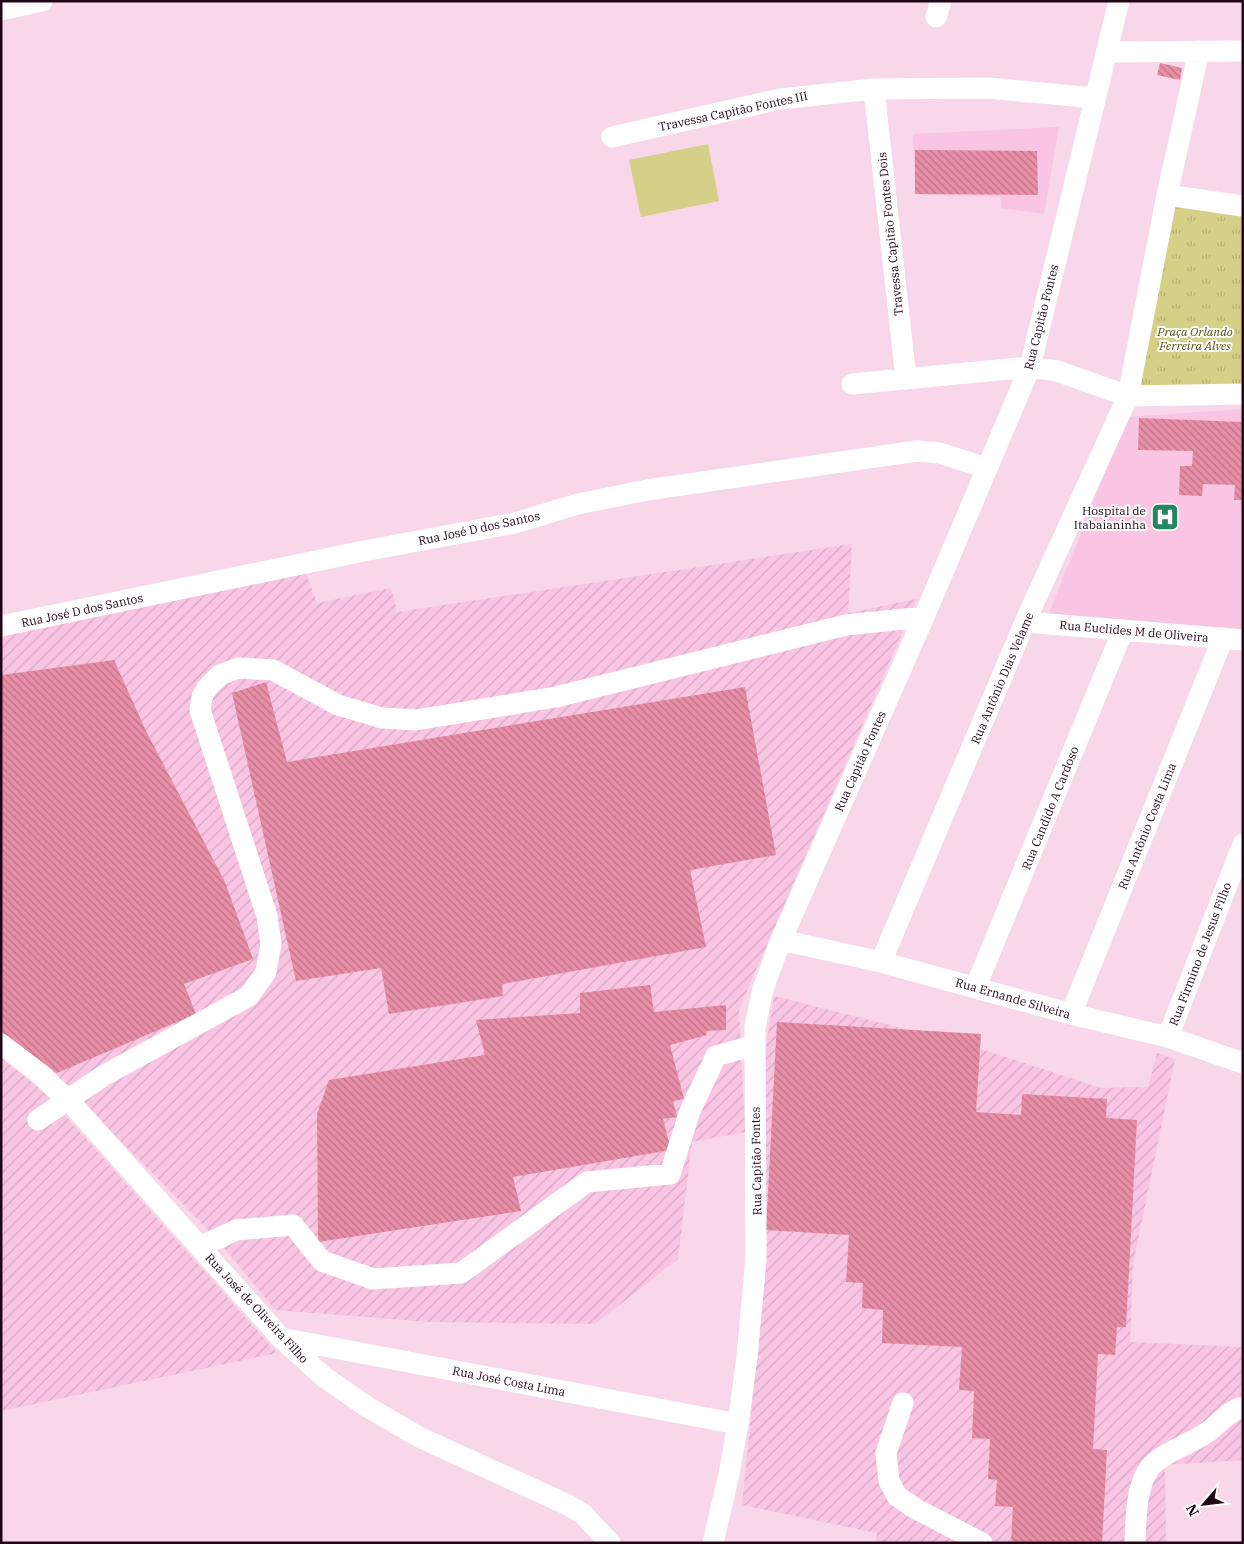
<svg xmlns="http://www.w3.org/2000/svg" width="1244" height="1544" font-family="'IBM Plex Serif',serif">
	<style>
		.built { fill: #f9c5e3 }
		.industrial { fill: url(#industrial-furrows) }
		.grass { fill: #d6cf87 }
		.park { fill: url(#park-tufts) }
		.building { fill: url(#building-back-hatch) }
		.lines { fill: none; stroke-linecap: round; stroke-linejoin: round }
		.minor { stroke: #fff; stroke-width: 21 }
		.labels { text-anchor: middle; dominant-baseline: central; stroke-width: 4; stroke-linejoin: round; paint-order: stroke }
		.street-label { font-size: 12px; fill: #210618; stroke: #fff }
		.park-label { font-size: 12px; font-style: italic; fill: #554d06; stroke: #fff }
		.poi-label { font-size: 12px; fill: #210618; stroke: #fff; text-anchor: end }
	</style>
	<defs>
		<pattern id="industrial-furrows" width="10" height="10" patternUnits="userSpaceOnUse" patternTransform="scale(1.25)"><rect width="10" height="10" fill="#f9c5e3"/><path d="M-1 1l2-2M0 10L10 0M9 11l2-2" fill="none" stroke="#d5a8c2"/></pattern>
		<pattern id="park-tufts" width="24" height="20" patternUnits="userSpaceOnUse" patternTransform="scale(1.25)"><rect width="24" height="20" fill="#d6cf87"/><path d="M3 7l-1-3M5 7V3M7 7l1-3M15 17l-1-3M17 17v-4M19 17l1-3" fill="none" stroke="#b7b074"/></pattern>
		<pattern id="building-back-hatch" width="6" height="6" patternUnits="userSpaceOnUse" patternTransform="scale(1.25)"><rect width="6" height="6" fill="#e88fa7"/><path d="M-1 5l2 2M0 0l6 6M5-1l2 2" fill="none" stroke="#bc7387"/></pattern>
	</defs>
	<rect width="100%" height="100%" fill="#f7d7e9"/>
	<!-- built -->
	<path class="built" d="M 1059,127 L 1044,214 L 1001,208 L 1001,197 L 915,194 L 913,134 Z
		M 1243,409 L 1243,629 L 1048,616 L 1127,417 Z"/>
	<!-- industrial -->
	<path class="industrial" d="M 852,544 L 848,613 L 917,599 L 739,1009 L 745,1132 L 692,1142 L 678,1259 L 595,1324 L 430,1322 L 275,1310 L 217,1239 L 56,1075 L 1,1035 L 1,637 L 305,571 L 317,603 L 391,588 L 397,612 Z
		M 774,996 L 972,1046 L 1101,1088 L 1148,1087 L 1157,1053 L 1175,1059 L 1133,1264 L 1130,1342 L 1243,1347 L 1243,1460 L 1165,1465 L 1166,1543 L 876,1543 L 877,1533 L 742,1505 L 767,1257 L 764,1059 Z
		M 1,1057 L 47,1095 L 277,1353 L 1,1411 Z"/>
	<!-- grass -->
	<path class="grass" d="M 708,144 L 719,201 L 641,217 L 629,160 Z"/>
	<!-- park -->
	<path class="park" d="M 1175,206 L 1243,217 L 1243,387 L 1135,390 Z"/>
	<!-- building -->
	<path class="building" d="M 1160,63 L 1182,68 L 1180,80 L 1157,75 Z
		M 915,150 L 1037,151 L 1038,195 L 915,194 Z
		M 1139,418 L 1243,422 L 1243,500 L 1234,500 L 1235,485 L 1203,484 L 1202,496 L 1179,495 L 1180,466 L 1192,466 L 1193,451 L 1138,450 Z
		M 114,660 L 146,731 L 225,882 L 253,959 L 184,984 L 196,1014 L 57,1073 L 1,1032 L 1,675 Z
		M 266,682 L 287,762 L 745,687 L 776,855 L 690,870 L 706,947 L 502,984 L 503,996 L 389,1014 L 381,968 L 296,981 L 232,693 Z
		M 650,985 L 654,1012 L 726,1005 L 726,1030 L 706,1031 L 707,1035 L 670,1045 L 684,1099 L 673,1101 L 677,1117 L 663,1119 L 671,1150 L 513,1177 L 521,1211 L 318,1242 L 317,1114 L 329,1080 L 485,1055 L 476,1020 L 580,1013 L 580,993 Z
		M 777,1022 L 981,1034 L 976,1112 L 1021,1115 L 1022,1094 L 1107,1099 L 1106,1118 L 1137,1120 L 1126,1327 L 1117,1327 L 1115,1355 L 1098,1354 L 1093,1449 L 1107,1450 L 1102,1543 L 1011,1543 L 1013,1507 L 995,1506 L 997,1480 L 988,1479 L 990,1439 L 972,1438 L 974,1391 L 959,1390 L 962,1347 L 882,1343 L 883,1310 L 862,1308 L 863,1283 L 846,1282 L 849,1235 L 766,1230 Z"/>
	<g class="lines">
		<!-- minor -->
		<path class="minor" d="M 1,10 L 42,1
			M 936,17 L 941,1
			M 1106,52 L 1243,51
			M 874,89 L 906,379
			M 612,137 L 780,99 L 874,89 L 988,88 L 1094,98
			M 1167,195 L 1243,206
			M 852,384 L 1030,367 L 1057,371 L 1128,396 L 1243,394
			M 1025,622 L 1243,640
			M 1,626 L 364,551 L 515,523 L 578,504 L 647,490 L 917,451 L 940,453 L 986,468
			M 781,940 L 881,962 L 1071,1014 L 1168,1037 L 1243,1063
			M 881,962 L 1025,622 L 1128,396 L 1167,195 L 1199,51
			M 976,986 L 1123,630
			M 1071,1014 L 1223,638
			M 1168,1037 L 1243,844
			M 1,1044 L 39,1073 L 73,1105 L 281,1338 L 324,1377 L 366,1406 L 419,1437 L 568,1505 L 583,1514 L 610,1543
			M 38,1120 L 103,1076 L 249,996 L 266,972 L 271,944 L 267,916 L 200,710 L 202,697 L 207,688 L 220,675 L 238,668 L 273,670 L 338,705 L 382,718 L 416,720 L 556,697 L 846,625 L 924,617
			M 200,1247 L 236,1230 L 293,1225 L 322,1261 L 373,1279 L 461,1273 L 587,1182 L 670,1174 L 690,1111 L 716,1056 L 755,1045
			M 281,1338 L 738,1424
			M 903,1403 L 886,1453 L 889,1481 L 897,1496 L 916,1509 L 982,1543
			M 713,1543 L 729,1474 L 738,1424 L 747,1357 L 756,1259 L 755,1027 L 763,989 L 781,940 L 924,617 L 1030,367 L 1119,1
			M 1135,1543 C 1136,1518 1135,1476 1158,1460 C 1174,1448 1193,1443 1209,1431 C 1220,1423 1228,1411 1243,1407"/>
	</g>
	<!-- icons -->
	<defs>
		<g id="hospital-square" transform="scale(1.4375)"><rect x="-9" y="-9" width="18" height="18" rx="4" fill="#238761" stroke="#fff"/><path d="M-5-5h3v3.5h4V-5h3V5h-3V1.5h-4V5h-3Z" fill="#fff"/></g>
	</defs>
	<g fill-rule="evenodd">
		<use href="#hospital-square" x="1165" y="517"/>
	</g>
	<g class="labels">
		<!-- street labels -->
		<g class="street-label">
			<text transform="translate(733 111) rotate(-12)">Travessa Capitão Fontes III</text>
			<text transform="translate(890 234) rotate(-96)">Travessa Capitão Fontes Dois</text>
			<text transform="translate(1041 317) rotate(-76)">Rua Capitão Fontes</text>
			<text transform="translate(479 528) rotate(-12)">Rua José D dos Santos</text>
			<text transform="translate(82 610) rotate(-12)">Rua José D dos Santos</text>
			<text transform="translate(1134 631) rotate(5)">Rua Euclides M de Oliveira</text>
			<text transform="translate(1002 678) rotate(-67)">Rua Antônio Dias Velame</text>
			<text transform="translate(860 761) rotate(-66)">Rua Capitão Fontes</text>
			<text transform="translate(1050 808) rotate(-68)">Rua Candido A Cardoso</text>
			<text transform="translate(1147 826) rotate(-68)">Rua Antônio Costa Lima</text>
			<text transform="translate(1200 954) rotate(-69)">Rua Firmino de Jesus Filho</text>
			<text transform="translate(1013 998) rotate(16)">Rua Ernande Silveira</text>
			<text transform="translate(756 1161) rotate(-91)">Rua Capitão Fontes</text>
			<text transform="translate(257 1308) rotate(47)">Rua José de Oliveira Filho</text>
			<text transform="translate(509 1381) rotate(11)">Rua José Costa Lima</text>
		</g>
		<!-- park labels -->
		<g class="park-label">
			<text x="1195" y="331">Praça Orlando<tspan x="1195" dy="14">Ferreira Alves</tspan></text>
		</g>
		<!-- poi labels -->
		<g class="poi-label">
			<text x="1146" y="510">Hospital de<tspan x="1146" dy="14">Itabaianinha</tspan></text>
		</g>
	</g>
	<!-- border -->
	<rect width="1244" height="1544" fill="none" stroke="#210618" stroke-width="5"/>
	<!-- north arrow -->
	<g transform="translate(1204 1504) rotate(242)" stroke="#ffffff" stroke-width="4" paint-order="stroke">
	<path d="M0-4L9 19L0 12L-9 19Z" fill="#210618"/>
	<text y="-8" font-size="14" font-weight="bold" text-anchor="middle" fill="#210618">N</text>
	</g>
</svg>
